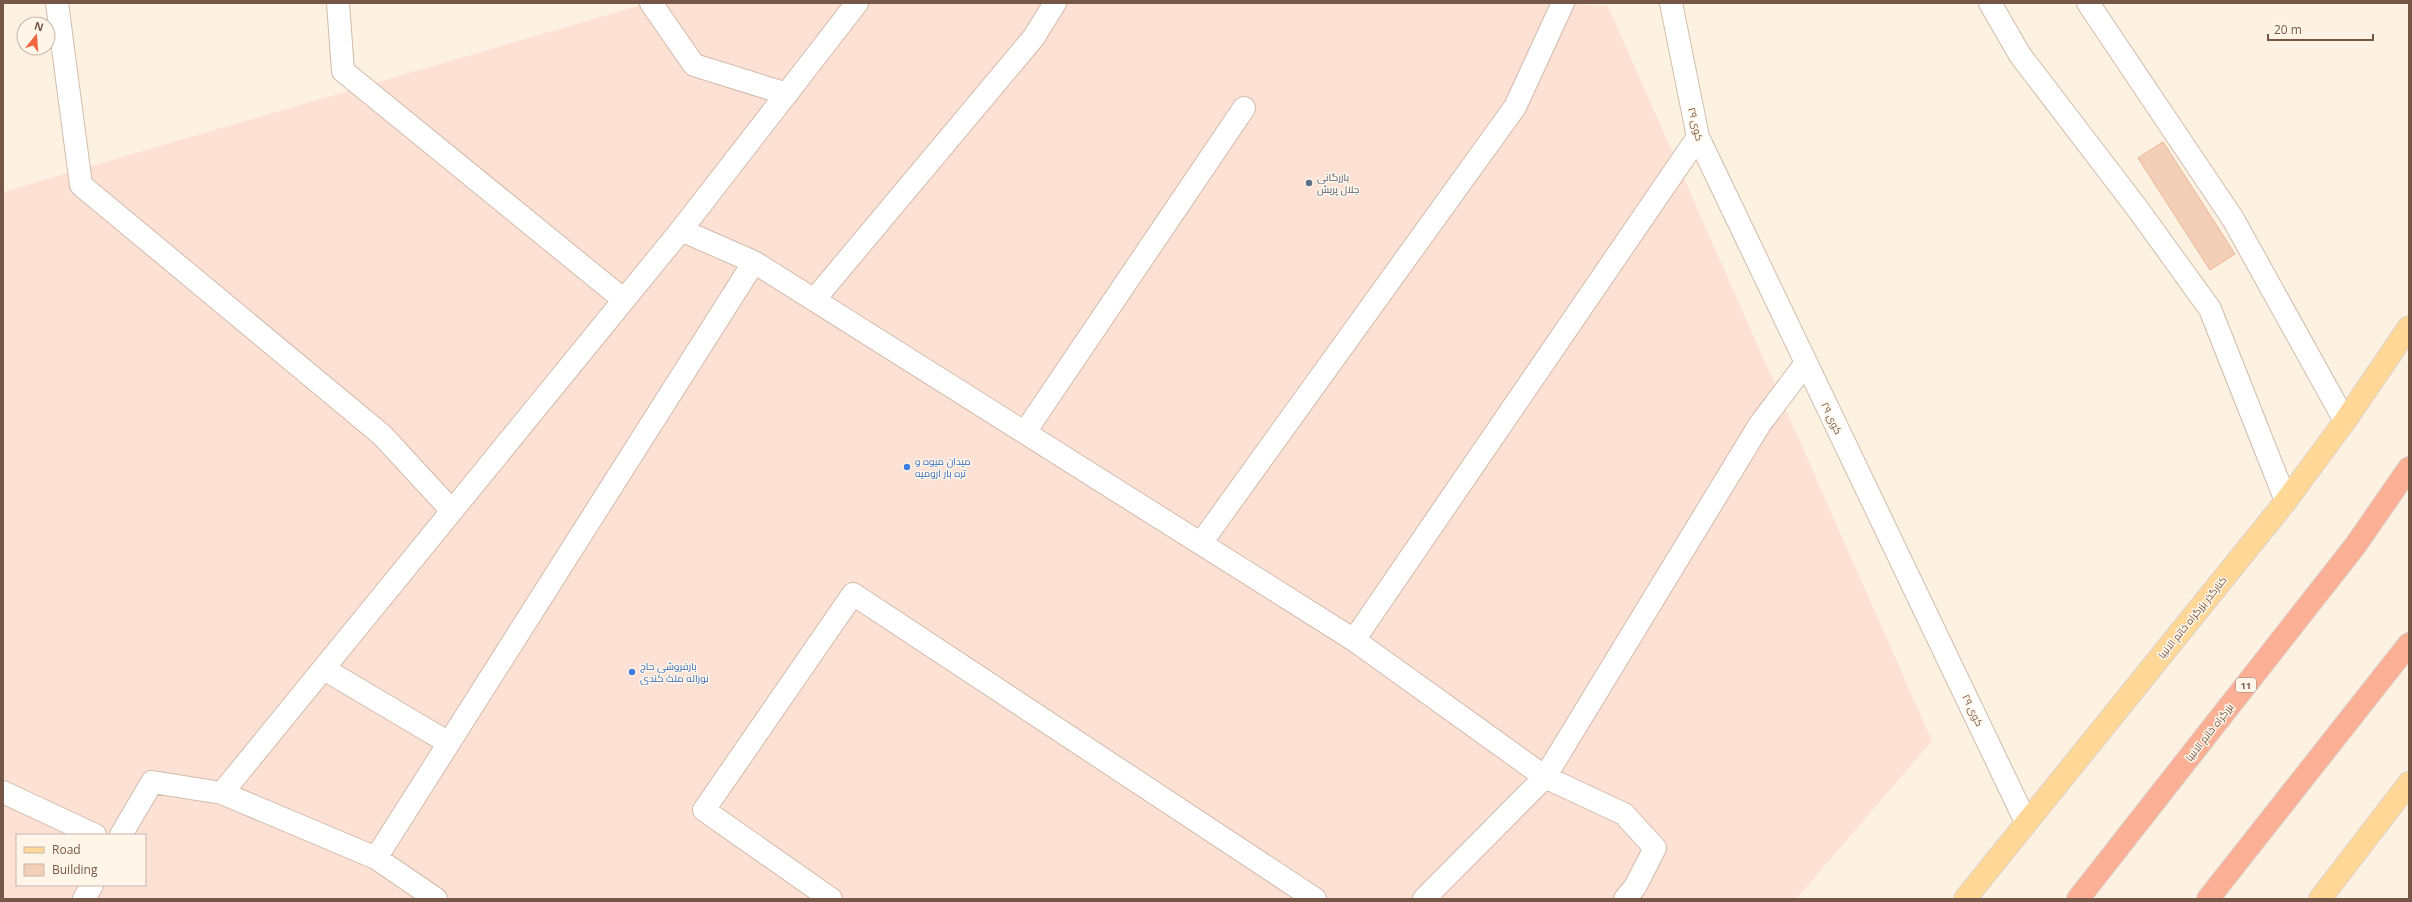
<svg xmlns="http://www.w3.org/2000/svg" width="2412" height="902" font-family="'Open Sans',Cairo,sans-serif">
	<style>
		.commercial { fill: #fee1d5; fill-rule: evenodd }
		.building { fill: #f4cfb8; stroke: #e8b597 }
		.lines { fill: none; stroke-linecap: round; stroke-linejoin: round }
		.minor-casing { stroke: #d1bbab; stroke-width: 24 }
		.major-casing { stroke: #dbd3cf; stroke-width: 24 }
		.highway-casing { stroke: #dbd3cf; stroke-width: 24 }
		.minor { stroke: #fff; stroke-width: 22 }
		.major { stroke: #ffd797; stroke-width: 22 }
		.highway { stroke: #fbaf95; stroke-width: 22 }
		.service-dot { fill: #5c6f8a; stroke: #fff6e9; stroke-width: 1.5 }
		.shop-dot { fill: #3f7fe0; stroke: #fff6e9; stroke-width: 1.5 }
		.labels { text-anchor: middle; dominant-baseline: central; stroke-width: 3; stroke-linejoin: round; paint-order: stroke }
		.shield { fill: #fff6e9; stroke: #9f8778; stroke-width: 1 }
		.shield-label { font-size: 9px; font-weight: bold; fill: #765747 }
		.street-label { font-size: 10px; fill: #765747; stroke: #fff6e9 }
		.service-label { font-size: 10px; fill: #4e5e75; stroke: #fff6e9; text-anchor: start }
		.shop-label { font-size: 10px; fill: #366cbe; stroke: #fff6e9; text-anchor: start }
	</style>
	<rect width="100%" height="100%" fill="#fdf2e2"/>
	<!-- commercial -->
	<path class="commercial" d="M 648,3 L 1562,3 L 1608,6 L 1932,741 L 1796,899 L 3,899 L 3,192 ZM 17,835 L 145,835 L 145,885 L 17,885 Z"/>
	<!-- building -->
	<path class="building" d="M 2163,142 L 2235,254 L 2210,270 L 2138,158 Z"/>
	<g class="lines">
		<!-- minor casing -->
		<g class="minor-casing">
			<path id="minor" d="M 57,3 L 81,185 L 382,435 L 452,511
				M 338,3 L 343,71 L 624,300
				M 651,3 L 694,65 L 787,94
				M 1671,3 L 1698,137 L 2026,822
				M 1990,3 L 2020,55 L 2137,208 L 2210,309 L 2286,501
				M 2088,3 L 2233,219 L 2345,421
				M 681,230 L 857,3
				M 814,300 L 1034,37 L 1055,3
				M 1025,432 L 1244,108
				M 1201,543 L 1515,107 L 1563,3
				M 1354,640 L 1698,137
				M 324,669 L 449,743
				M 3,792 L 95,835
				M 121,835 L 152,782 L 222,793
				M 376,858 L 222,793 L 681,230 L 754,262
				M 84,899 L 92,885
				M 436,899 L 376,858 L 754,262 L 1354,640 L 1545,777 L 1624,814 L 1655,848 L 1635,887 L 1625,899
				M 831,899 L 704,810 L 853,594 L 1315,899
				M 1424,899 L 1545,777 L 1760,424 L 1806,363"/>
		</g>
		<!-- major casing -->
		<g class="major-casing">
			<path id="major" d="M 1965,899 L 2286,501 L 2345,421 L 2409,327
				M 2320,899 L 2409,783"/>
		</g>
		<!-- highway casing -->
		<g class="highway-casing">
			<path id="highway" d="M 2078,899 L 2355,546 L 2409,468
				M 2208,899 L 2409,644"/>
		</g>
		<!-- minor -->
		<use href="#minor" class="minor"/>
		<!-- major -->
		<use href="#major" class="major"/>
		<!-- highway -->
		<use href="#highway" class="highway"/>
	</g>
	<!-- markers -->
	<circle class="service-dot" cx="1309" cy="183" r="4"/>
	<g class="shop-dot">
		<circle cx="907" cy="467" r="4"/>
		<circle cx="632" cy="672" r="4"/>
	</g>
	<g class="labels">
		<!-- shield labels -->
		<rect class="shield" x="2236" y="678" width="20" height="14" rx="3"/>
		<g class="shield-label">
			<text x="2246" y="685">11</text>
		</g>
		<!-- street labels -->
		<g class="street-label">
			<text transform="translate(1696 124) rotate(76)">کوی ۲۹</text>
			<text transform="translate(1832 418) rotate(64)">کوی ۲۹</text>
			<text transform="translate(2192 617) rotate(-51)">کنارگذر بزرگراه خاتم الانبیا</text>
			<text transform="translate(1973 710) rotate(64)">کوی ۲۹</text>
			<text transform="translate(2209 732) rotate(-52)">بزرگراه خاتم الانبیا</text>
		</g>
		<!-- service labels -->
		<g class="service-label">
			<text x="1317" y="177">بازرگانی<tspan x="1317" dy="12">جلال پریش</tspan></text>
		</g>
		<!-- shop labels -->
		<g class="shop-label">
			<text x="915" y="461">میدان میوه و<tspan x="915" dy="12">تره بار ارومیه</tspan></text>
			<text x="640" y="666">بارفروشی حاج<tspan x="640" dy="12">نوراله ملک کندی</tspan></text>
		</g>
	</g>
	<!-- border -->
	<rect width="2412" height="902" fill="none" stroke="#765747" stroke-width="8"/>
	<!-- legend -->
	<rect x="16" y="834" width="130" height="52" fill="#fff6e9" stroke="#c8b6a8"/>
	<rect x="24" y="847" width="20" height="6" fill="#ffd797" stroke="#c8b6a8"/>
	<text x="52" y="854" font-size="12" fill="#765747">Road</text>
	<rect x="24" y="864" width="20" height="12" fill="#f4cfb8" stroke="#c8b6a8"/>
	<text x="52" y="874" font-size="12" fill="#765747">Building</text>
	<!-- north arrow -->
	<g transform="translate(36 36) rotate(17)"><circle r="19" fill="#fff6e9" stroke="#c8b6a8"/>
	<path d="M0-3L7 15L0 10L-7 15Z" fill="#ef6540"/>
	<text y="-6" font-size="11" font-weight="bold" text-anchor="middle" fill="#765747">N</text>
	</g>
	<!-- scale -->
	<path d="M2268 34v6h105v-6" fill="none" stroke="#765747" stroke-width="2"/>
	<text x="2274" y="34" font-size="12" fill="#765747" stroke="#fff6e9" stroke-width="3" paint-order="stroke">20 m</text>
</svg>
